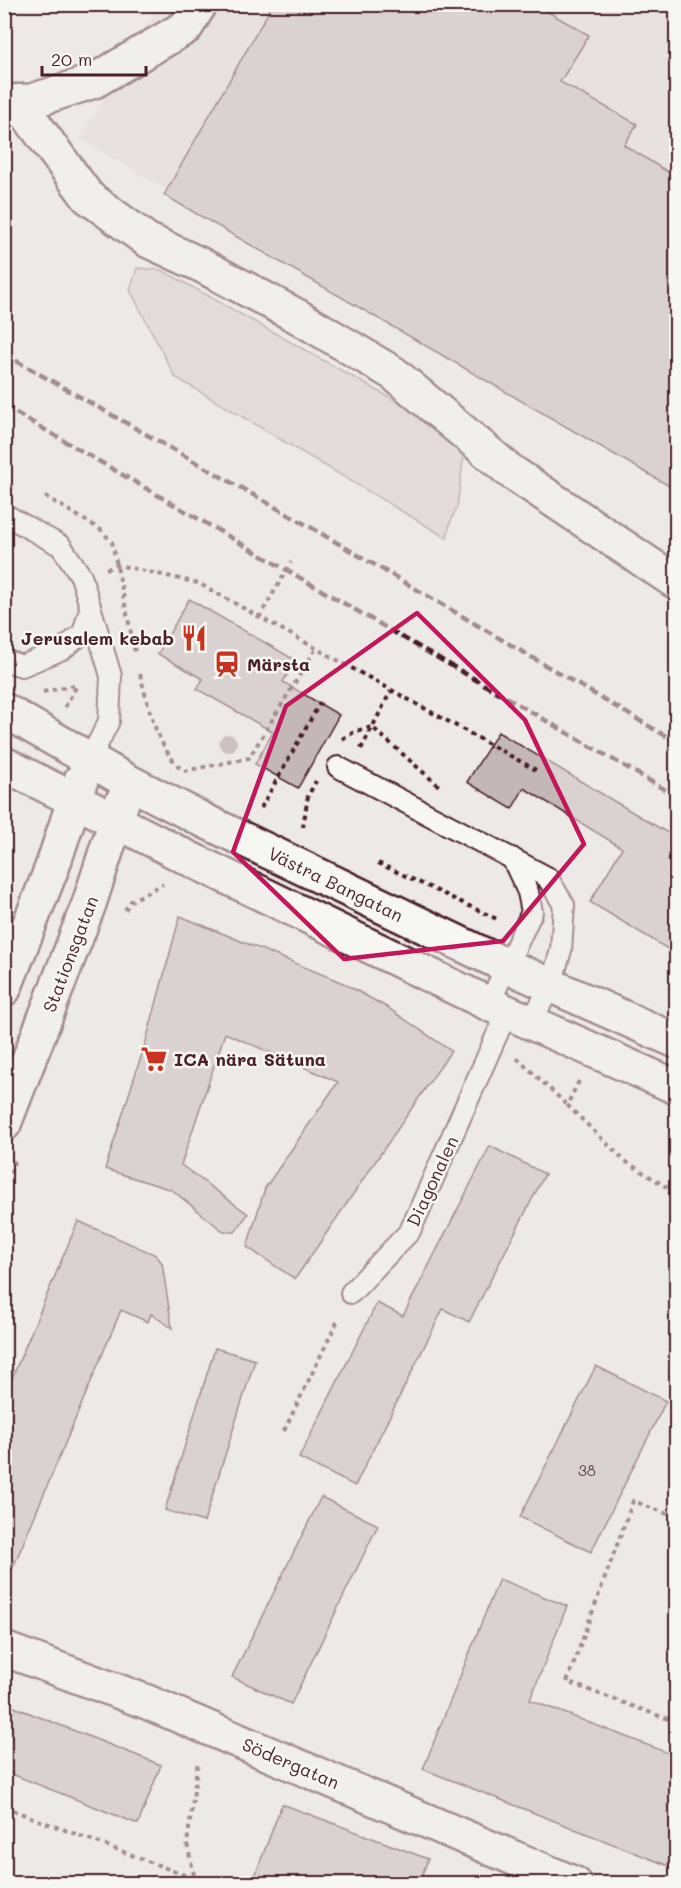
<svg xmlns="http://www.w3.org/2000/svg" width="681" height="1888" font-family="Mali,sans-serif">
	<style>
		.built { fill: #e0dad8 }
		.green { fill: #d4cbca; stroke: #8f757a; stroke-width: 1.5 }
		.building { fill: #c4b7b7; stroke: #4a1f2b; stroke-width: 1.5 }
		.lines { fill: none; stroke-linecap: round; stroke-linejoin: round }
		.lane-casing { stroke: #4a1f2b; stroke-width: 24 }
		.street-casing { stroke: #4a1f2b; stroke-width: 38 }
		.secondary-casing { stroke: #4a1f2b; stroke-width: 38 }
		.path { stroke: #4a1f2b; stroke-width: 4; stroke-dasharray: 4.5 4.5; stroke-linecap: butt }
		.lane { stroke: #f6f6f2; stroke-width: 20 }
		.street { stroke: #f6f6f2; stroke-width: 33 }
		.secondary { stroke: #f6f6f2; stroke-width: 33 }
		.rail { stroke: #4a1f2b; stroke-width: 4.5; stroke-dasharray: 9 4.5; stroke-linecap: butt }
		.tree { fill: #a69295 }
		.marked { fill: none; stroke: #c2185b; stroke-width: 4.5; stroke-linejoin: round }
		.labels { text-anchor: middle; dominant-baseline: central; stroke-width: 5; stroke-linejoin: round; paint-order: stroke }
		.number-label { font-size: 15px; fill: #68454e }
		.poi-label { font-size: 18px; font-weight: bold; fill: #4a1f2b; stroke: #f6f6f2; text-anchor: start }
		.street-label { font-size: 18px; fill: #4a1f2b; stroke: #f6f6f2 }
	</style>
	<rect width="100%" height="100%" fill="#ece9e6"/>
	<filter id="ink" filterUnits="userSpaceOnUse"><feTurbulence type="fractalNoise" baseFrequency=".0167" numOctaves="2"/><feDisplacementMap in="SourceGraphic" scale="12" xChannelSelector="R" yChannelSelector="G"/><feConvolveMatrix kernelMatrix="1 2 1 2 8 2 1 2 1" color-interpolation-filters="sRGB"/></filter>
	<g filter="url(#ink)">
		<!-- built -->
		<path class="built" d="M 158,5 L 676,5 L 676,484 L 80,139 Z"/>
		<!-- green -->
		<path class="green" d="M 137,268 L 162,270 L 439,425 L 464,454 L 457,507 L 450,523 L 447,538 L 175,377 L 130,290 Z"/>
		<!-- building -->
		<path class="building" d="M 273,4 L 534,4 L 589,35 L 560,82 L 637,124 L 624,145 L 676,177 L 676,490 L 164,195 Z
			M 189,599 L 295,660 L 283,682 L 339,715 L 298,788 L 255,764 L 273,732 L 197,689 L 203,679 L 158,654 Z
			M 498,732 L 676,838 L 676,954 L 590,902 L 622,848 L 524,788 L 512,809 L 467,782 Z
			M 180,916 L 343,983 L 388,1008 L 451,1051 L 295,1279 L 247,1247 L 265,1188 L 338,1082 L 225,1033 L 181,1165 L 248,1214 L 235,1232 L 224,1232 L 172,1190 L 105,1169 L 146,1041 Z
			M 490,1146 L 545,1174 L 469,1322 L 443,1309 L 355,1486 L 299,1458 L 377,1303 L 403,1316 Z
			M 78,1221 L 156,1255 L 162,1263 L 172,1328 L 151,1314 L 148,1322 L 121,1310 L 4,1589 L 4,1397 Z
			M 215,1348 L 255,1360 L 204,1522 L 165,1510 Z
			M 596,1366 L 666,1401 L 591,1552 L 520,1517 Z
			M 321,1497 L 378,1525 L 291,1704 L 232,1677 Z
			M 499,1579 L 567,1606 L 530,1700 L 676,1756 L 676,1869 L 423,1769 Z
			M 4,1703 L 161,1765 L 138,1824 L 4,1771 Z
			M 282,1804 L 428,1859 L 419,1884 L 252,1884 Z"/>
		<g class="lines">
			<!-- lane casing -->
			<g class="lane-casing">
				<path id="lane" d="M 4,514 L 61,546 L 81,576 L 111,676 L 109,721 L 90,759
					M 4,660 L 22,666 L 63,649 L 83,633 L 90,609
					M 338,767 L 547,877 L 564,905 L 561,950 L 551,985 L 531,1022
					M 489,1004 L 532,912 L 528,892 L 512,858
					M 351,1293 L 410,1231 L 507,1012"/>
			</g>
			<!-- street casing -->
			<g class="street-casing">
				<path id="street" d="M 4,102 L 32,101 L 94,81 L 186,27 L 200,4
					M 18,102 L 88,197 L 147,240 L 201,265 L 297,316 L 393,373 L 510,471 L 676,582
					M 4,1649 L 147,1702 L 575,1884"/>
			</g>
			<!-- secondary casing -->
			<g class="secondary-casing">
				<path id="secondary" d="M 4,710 L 127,781 L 203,820 L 505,965 L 676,1041
					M 4,764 L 186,857 L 489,1004 L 676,1087
					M 4,989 L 53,865 L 81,780
					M 4,1124 L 89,904 L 122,802"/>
			</g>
			<!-- path -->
			<path class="path" d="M 45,496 L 101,530 L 112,542 L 135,652
				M 106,569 L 118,565 L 198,583 L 536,770
				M 259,618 L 291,562
				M 140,674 C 149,708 155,742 180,768
				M 43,692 L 76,685
				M 65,707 L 77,685
				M 342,739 L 356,731 L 372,727 L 440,787
				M 361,749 L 391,691
				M 184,771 L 249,758 L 315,650
				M 261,808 L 321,701
				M 303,827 L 308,796 L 316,781
				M 378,863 L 499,920
				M 125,910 L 131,901 L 163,884
				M 517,1058 L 567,1105
				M 579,1081 L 567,1105 L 625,1161 L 676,1193
				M 4,1190 L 16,1157
				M 284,1431 L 339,1318
				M 676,1517 L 633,1501 L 567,1682 L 676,1722
				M 4,1807 L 195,1879
				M 196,1884 L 187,1844 L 198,1760"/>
			<!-- lane -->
			<use href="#lane" class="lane"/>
			<!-- street -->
			<use href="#street" class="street"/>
			<!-- secondary -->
			<use href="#secondary" class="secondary"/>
			<!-- rail -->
			<path class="rail" d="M 4,354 L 312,528 L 676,742
				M 4,406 L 676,796"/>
		</g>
		<!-- trees -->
		<circle class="tree" cx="228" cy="743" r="9"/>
	</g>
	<!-- marked area -->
	<path d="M0 0H681V1888H0ZM 417,613 L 525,720 L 584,844 L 503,941 L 344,959 L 233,852 L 286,706 Z" fill="#ece9e6" fill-opacity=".55" fill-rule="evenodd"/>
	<path class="marked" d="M 417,613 L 525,720 L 584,844 L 503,941 L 344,959 L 233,852 L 286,706 Z"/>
	<!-- icons -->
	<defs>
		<g id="restaurant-bare" transform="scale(2.07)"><path d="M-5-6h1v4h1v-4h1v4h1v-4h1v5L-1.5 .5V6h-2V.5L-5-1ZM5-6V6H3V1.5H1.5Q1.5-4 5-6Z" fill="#c8321e" stroke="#f6f6f2" stroke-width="2.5" paint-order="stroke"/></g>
		<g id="station-bare" transform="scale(2.07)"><path d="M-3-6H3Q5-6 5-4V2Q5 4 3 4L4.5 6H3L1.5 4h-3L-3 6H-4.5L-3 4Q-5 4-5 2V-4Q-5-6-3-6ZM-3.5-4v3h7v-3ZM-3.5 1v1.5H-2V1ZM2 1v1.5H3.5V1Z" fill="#c8321e" stroke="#f6f6f2" stroke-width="2.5" paint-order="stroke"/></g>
		<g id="supermarket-bare" transform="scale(2.07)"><path d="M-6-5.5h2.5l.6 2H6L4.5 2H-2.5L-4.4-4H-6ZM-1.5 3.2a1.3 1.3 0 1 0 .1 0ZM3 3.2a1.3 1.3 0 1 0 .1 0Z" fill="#c8321e" stroke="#f6f6f2" stroke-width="2.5" paint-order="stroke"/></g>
	</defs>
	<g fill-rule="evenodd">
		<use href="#restaurant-bare" x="194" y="638"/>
		<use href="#station-bare" x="227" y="664"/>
		<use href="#supermarket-bare" x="154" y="1059"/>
	</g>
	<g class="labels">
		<!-- number labels -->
		<g class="number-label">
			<text x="587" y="1470">38</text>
		</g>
		<!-- poi labels -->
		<g class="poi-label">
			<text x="174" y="638" text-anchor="end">Jerusalem kebab</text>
			<text x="247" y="664">Märsta</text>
			<text x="174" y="1059">ICA nära Sätuna</text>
		</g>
		<!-- street labels -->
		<g class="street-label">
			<text transform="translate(336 884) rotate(26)">Västra Bangatan</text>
			<text transform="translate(70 954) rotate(-69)">Stationsgatan</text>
			<text transform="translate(432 1181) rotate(-65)">Diagonalen</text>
			<text transform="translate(291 1763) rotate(23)">Södergatan</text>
		</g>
	</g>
	<!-- margin -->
	<rect width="681" height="1888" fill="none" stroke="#f6f6f2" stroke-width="24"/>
	<rect x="12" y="12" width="657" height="1864" fill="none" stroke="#4a1f2b" stroke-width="2" filter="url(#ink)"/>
	<!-- scale -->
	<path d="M42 66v9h104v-9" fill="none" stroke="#4a1f2b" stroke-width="3"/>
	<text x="51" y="66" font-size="18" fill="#4a1f2b" stroke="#f6f6f2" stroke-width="4.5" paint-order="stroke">20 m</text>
</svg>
